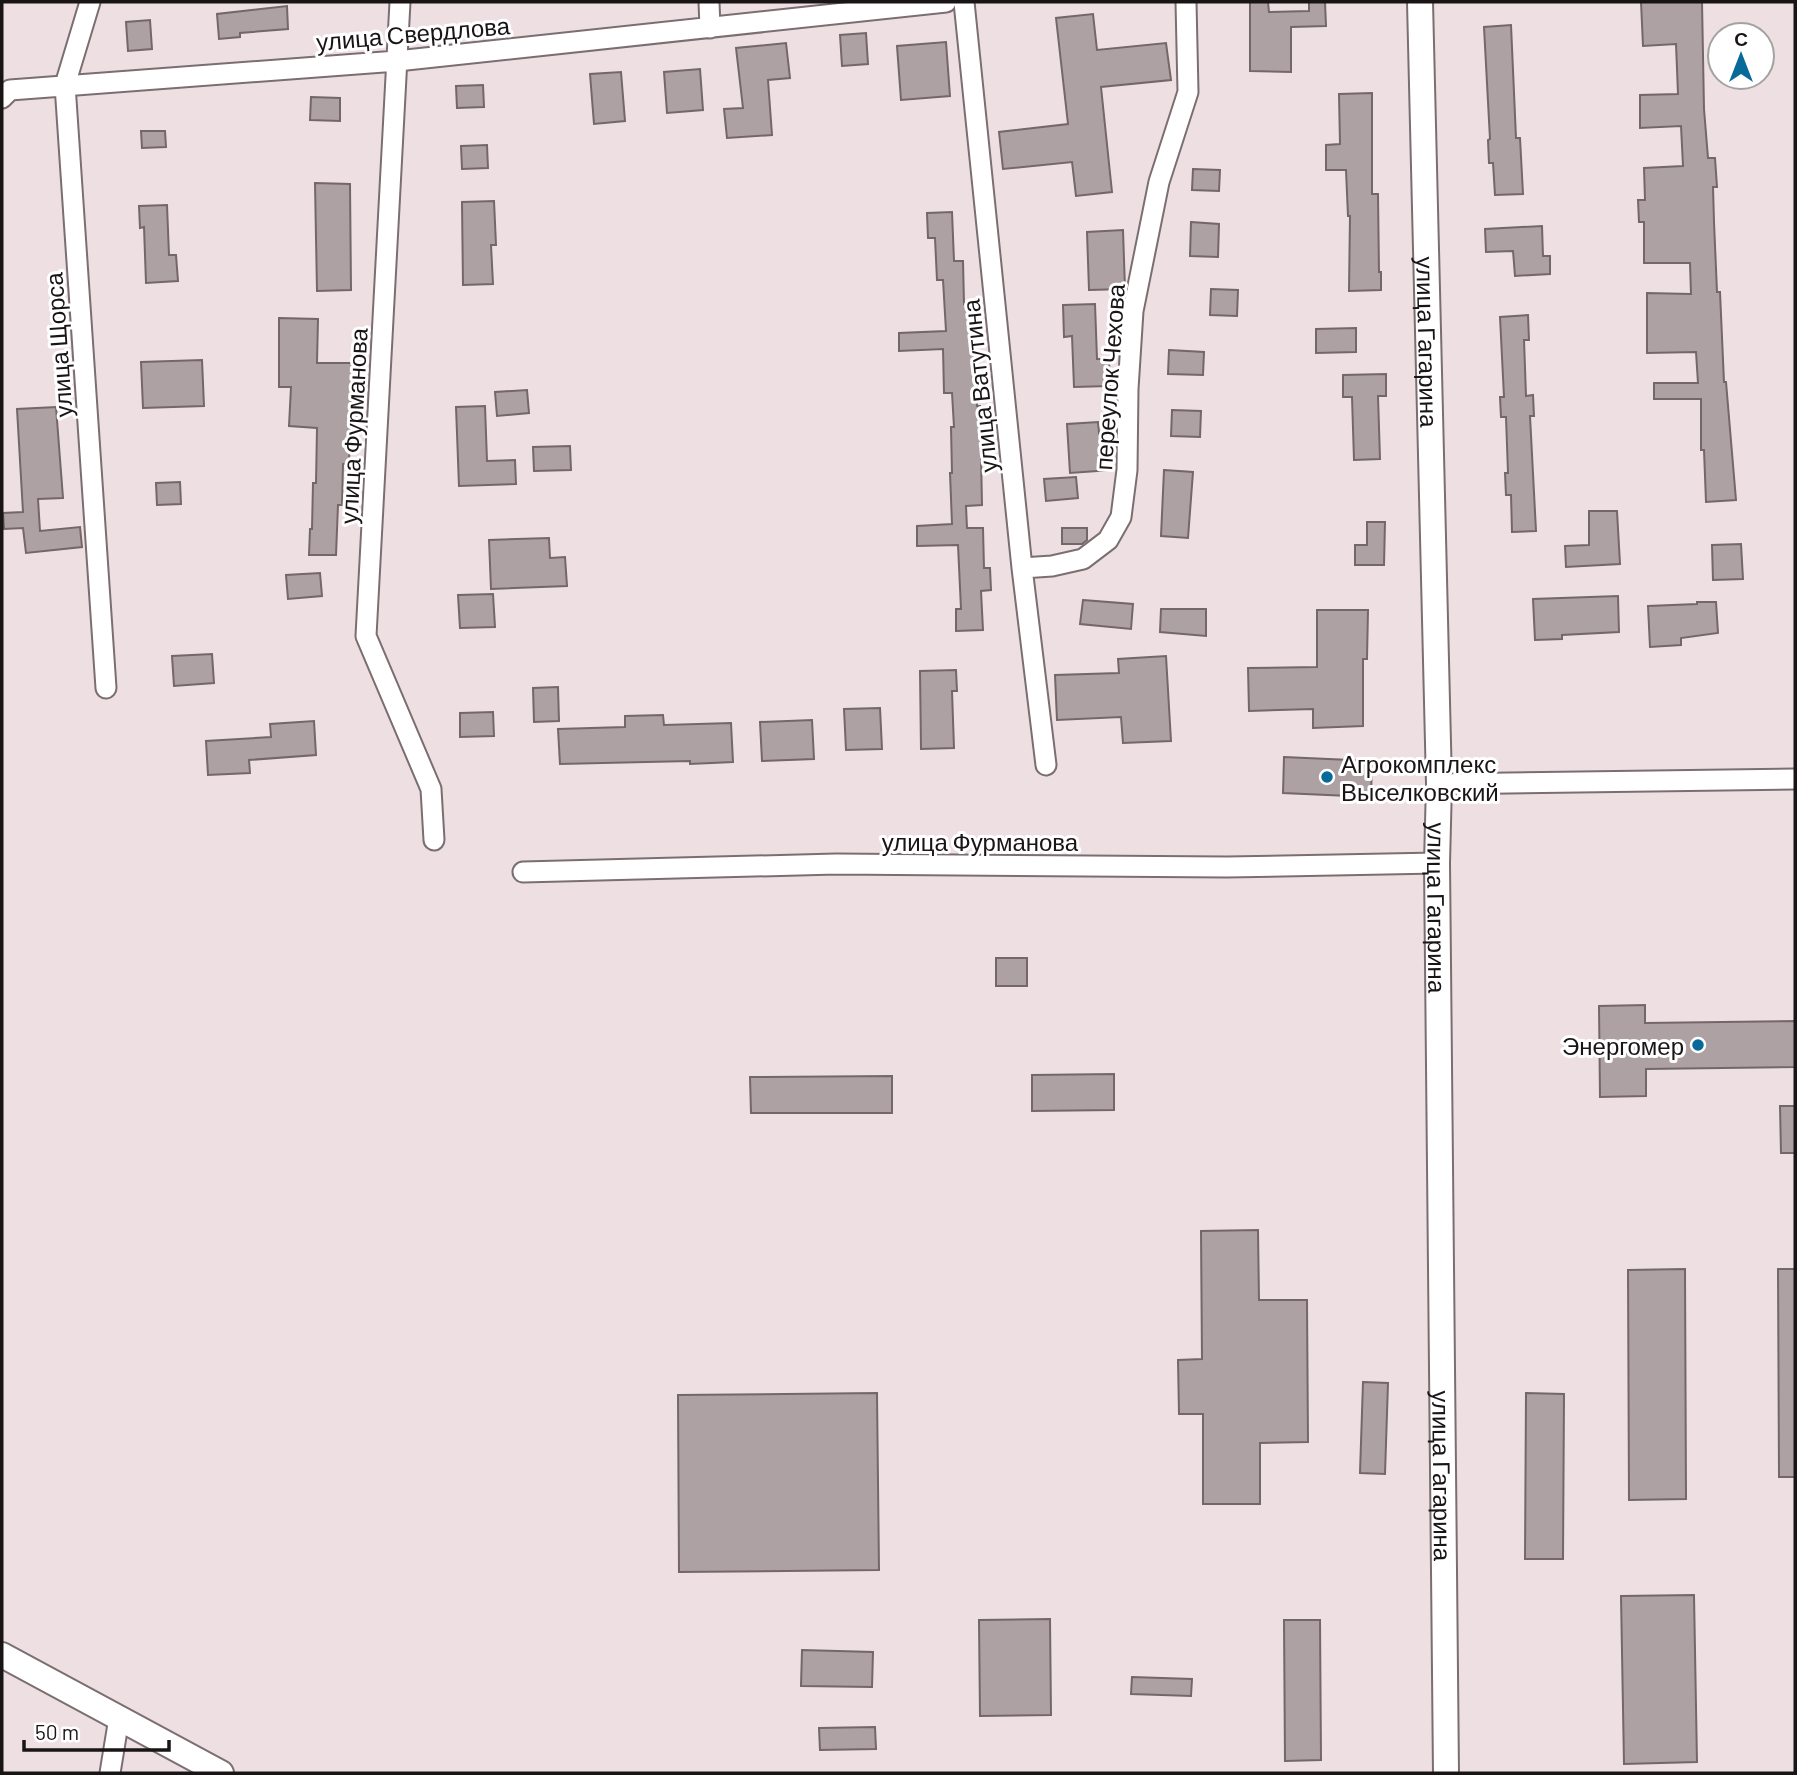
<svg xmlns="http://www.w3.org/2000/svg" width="1797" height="1775" font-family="Barlow,sans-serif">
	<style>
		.building { fill: #aea1a4; stroke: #736769; stroke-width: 2 }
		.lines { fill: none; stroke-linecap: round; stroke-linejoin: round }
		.minor-casing { stroke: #7b6e71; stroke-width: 23 }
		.major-casing { stroke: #7b6e71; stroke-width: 28 }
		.minor { stroke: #fff; stroke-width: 19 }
		.major { stroke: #fff; stroke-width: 24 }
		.poi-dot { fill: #086a98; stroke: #fff; stroke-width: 2.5 }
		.labels { text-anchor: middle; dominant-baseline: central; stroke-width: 6; stroke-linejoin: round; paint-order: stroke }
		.street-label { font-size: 24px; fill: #191415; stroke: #fff }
		.poi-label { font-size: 24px; fill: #191415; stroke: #fff; text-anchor: start }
	</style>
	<rect width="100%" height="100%" fill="#eee0e2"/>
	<!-- building -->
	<path class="building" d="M 1250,2 L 1268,2 L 1269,12 L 1309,11 L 1309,2 L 1325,2 L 1326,26 L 1291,27 L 1291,72 L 1250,71 Z
		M 1641,2 L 1702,2 L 1704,109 L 1708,158 L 1715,158 L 1717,187 L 1713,187 L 1714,222 L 1717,292 L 1720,292 L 1724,382 L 1726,382 L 1736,500 L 1706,502 L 1704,450 L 1701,450 L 1701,399 L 1654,399 L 1654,383 L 1698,383 L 1696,352 L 1647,353 L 1647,293 L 1691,294 L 1690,263 L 1644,263 L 1644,222 L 1639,222 L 1638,200 L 1645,200 L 1644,168 L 1683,166 L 1681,126 L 1640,128 L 1640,95 L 1678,94 L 1676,44 L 1643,46 Z
		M 287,6 L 288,29 L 240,33 L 240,37 L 219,39 L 217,14 Z
		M 1093,14 L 1097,50 L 1166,43 L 1171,80 L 1101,87 L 1112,192 L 1076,196 L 1072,162 L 1003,169 L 999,132 L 1068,124 L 1056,18 Z
		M 150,20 L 152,49 L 128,51 L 126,22 Z
		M 1511,25 L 1516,138 L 1520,138 L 1523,194 L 1495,195 L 1493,163 L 1489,163 L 1488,140 L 1490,139 L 1484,27 Z
		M 866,33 L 868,64 L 842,66 L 840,35 Z
		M 946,42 L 950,96 L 901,100 L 897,46 Z
		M 786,43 L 790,78 L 768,80 L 772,135 L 727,138 L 724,109 L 743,108 L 736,48 Z
		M 700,69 L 703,110 L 667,113 L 664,72 Z
		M 621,72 L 625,121 L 594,124 L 590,74 Z
		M 483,85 L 484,107 L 457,108 L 456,86 Z
		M 1372,93 L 1372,194 L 1378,194 L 1379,272 L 1381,272 L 1381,290 L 1349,291 L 1350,216 L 1348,216 L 1346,170 L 1326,170 L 1326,145 L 1340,144 L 1339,94 Z
		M 311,97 L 340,98 L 340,121 L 310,120 Z
		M 141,131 L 165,131 L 166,147 L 142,148 Z
		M 487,145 L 488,168 L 462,169 L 461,146 Z
		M 1193,169 L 1220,170 L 1219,191 L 1192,190 Z
		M 315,183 L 350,184 L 351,290 L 317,291 Z
		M 494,201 L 496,245 L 491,245 L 493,284 L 463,285 L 462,202 Z
		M 167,205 L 169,255 L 176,255 L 178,281 L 146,283 L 144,227 L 140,228 L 139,206 Z
		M 952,212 L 954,261 L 963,261 L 964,304 L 972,304 L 973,352 L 976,352 L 977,406 L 980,406 L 982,505 L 966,506 L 967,528 L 983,528 L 984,568 L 990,568 L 991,590 L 981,591 L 983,630 L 956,631 L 956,609 L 961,609 L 958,545 L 917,546 L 917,526 L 952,524 L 950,473 L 952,473 L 951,427 L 954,427 L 952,393 L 944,393 L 943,349 L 899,351 L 899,333 L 946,331 L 943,280 L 937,280 L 935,238 L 928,238 L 927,213 Z
		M 1191,222 L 1219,224 L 1218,257 L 1190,256 Z
		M 1542,226 L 1543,256 L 1550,256 L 1550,274 L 1515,276 L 1513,251 L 1486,252 L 1485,229 Z
		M 1123,230 L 1125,289 L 1089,290 L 1087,232 Z
		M 1211,289 L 1238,290 L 1237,316 L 1210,315 Z
		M 1095,304 L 1097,359 L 1109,359 L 1110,386 L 1074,387 L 1072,336 L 1064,337 L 1063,305 Z
		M 1528,315 L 1529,340 L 1524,340 L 1526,396 L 1533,395 L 1534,416 L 1530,416 L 1536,531 L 1512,532 L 1511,495 L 1506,495 L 1505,473 L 1508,473 L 1506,417 L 1501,417 L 1500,397 L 1504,397 L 1500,317 Z
		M 279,318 L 318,319 L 317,363 L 352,363 L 351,407 L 357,407 L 357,433 L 350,432 L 349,464 L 343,464 L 342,505 L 338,505 L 336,555 L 309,555 L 310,529 L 312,529 L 313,483 L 316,483 L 317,428 L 289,426 L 291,387 L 279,387 Z
		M 1356,328 L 1356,352 L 1316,353 L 1316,329 Z
		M 1169,350 L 1204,352 L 1203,375 L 1168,374 Z
		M 202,360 L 204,406 L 143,408 L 141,362 Z
		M 1386,374 L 1386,396 L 1378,396 L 1380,459 L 1354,460 L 1352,397 L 1343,397 L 1343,375 Z
		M 527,390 L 529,413 L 497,416 L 495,392 Z
		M 485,406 L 487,461 L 515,460 L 516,484 L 459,486 L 456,407 Z
		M 56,407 L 63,498 L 38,499 L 40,531 L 80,527 L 82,547 L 26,553 L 23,528 L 4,529 L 3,513 L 23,512 L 17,409 Z
		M 1172,410 L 1201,411 L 1200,437 L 1171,436 Z
		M 1098,422 L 1101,454 L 1110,453 L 1111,470 L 1070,473 L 1067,424 Z
		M 570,446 L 571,470 L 534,471 L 533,447 Z
		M 1164,470 L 1193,472 L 1188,538 L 1161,536 Z
		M 1076,477 L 1078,498 L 1046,501 L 1044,479 Z
		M 180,482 L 181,504 L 157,505 L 156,483 Z
		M 1589,511 L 1617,511 L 1620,564 L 1566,567 L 1565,546 L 1589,545 Z
		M 1367,522 L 1385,522 L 1384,565 L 1355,565 L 1355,545 L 1367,545 Z
		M 1062,528 L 1087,528 L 1087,540 L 1082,544 L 1062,544 Z
		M 549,538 L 550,558 L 565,557 L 567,586 L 491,589 L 489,540 Z
		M 1741,544 L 1743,579 L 1713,580 L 1712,545 Z
		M 320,573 L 322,596 L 288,599 L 286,575 Z
		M 493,594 L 495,627 L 460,628 L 458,595 Z
		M 1618,596 L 1619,632 L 1562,635 L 1562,639 L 1535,640 L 1533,599 Z
		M 1083,600 L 1133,604 L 1131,629 L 1080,624 Z
		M 1697,602 L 1716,602 L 1718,633 L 1681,638 L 1681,645 L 1650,647 L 1648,606 L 1697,604 Z
		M 1161,609 L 1206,609 L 1206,636 L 1160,632 Z
		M 1317,610 L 1368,610 L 1367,659 L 1363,659 L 1363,726 L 1313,728 L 1313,709 L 1249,711 L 1248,668 L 1317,667 Z
		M 212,654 L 214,683 L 174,686 L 172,656 Z
		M 1166,656 L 1171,741 L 1123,743 L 1121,717 L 1057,720 L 1055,675 L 1119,673 L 1118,659 Z
		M 956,670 L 957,691 L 952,691 L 954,748 L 921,749 L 920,671 Z
		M 558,687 L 559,721 L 534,722 L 533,688 Z
		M 880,708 L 882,749 L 846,750 L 844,709 Z
		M 493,712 L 494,736 L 460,737 L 460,713 Z
		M 663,715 L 664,725 L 731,723 L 733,762 L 690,764 L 690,761 L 560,764 L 558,729 L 625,727 L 625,716 Z
		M 812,720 L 814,759 L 762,761 L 760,722 Z
		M 314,721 L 316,755 L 249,760 L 250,773 L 208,775 L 206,741 L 271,737 L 270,724 Z
		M 1284,757 L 1372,761 L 1371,797 L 1283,793 Z
		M 996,958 L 1027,958 L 1027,986 L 996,986 Z
		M 1645,1005 L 1645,1023 L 1795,1021 L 1795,1067 L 1646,1069 L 1646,1096 L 1600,1097 L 1599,1006 Z
		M 1114,1074 L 1114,1110 L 1032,1111 L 1032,1075 Z
		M 892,1076 L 892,1113 L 751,1113 L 750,1077 Z
		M 1780,1106 L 1795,1106 L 1795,1153 L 1781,1153 Z
		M 1258,1230 L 1259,1300 L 1307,1300 L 1308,1442 L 1260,1443 L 1260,1504 L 1203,1504 L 1203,1414 L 1179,1414 L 1178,1360 L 1202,1359 L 1201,1231 Z
		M 1685,1269 L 1686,1499 L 1629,1500 L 1628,1270 Z
		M 1778,1269 L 1795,1269 L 1795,1477 L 1779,1477 Z
		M 1363,1382 L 1388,1383 L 1385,1474 L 1360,1473 Z
		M 877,1393 L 879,1570 L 679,1572 L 678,1395 Z
		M 1526,1393 L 1564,1394 L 1563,1559 L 1525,1559 Z
		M 1694,1595 L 1697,1762 L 1624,1764 L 1621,1596 Z
		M 1050,1619 L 1051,1715 L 980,1716 L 979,1620 Z
		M 1284,1620 L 1320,1620 L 1321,1760 L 1285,1761 Z
		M 802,1650 L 873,1652 L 872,1687 L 801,1686 Z
		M 1132,1677 L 1192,1679 L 1191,1696 L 1131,1694 Z
		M 875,1727 L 876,1749 L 820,1750 L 819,1728 Z"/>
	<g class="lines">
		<!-- minor casing -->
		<g class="minor-casing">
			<path id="minor" d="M 90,2 L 65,85 L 106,688
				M 400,2 L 366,636 L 431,789 L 434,840
				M 709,2 L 710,28
				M 964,2 L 1022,568 L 1046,765
				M 2,98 L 10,90 L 397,61 L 946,2
				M 1022,568 L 1052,566 L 1083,559 L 1108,540 L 1121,517 L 1127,470 L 1128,389 L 1133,311 L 1159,182 L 1188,92 L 1186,2
				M 1439,784 L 1795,779
				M 523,872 L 836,864 L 1227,867 L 1437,863
				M 110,1773 L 119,1718"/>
		</g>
		<!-- major casing -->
		<g class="major-casing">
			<g id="major">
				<path id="s1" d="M 1420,2 L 1439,784 L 1437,863 L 1446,1773"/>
				<path d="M 2,1655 L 221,1773"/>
			</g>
		</g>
		<!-- minor -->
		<use href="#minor" class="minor"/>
		<!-- major -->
		<use href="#major" class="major"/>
	</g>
	<!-- markers -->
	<g class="poi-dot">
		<circle cx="1327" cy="777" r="7"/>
		<circle cx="1698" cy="1045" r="7"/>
	</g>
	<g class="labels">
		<!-- street labels -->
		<g class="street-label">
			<text transform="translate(413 33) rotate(-5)">улица Свердлова</text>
			<text stroke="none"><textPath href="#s1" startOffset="340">улица Гагарина</textPath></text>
			<text transform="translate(58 345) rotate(-94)">улица Щорса</text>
			<text transform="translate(1109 377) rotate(-86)">переулок Чехова</text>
			<text transform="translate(979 386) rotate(-96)">улица Ватутина</text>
			<text transform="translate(353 426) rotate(-87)">улица Фурманова</text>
			<text x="980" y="841">улица Фурманова</text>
			<text stroke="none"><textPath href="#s1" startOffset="906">улица Гагарина</textPath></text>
			<text stroke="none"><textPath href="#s1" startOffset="1474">улица Гагарина</textPath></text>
		</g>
		<!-- poi labels -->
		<g class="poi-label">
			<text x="1341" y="763">Агрокомплекс<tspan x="1341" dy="28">Выселковский</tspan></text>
			<text x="1684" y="1045" text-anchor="end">Энергомер</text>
		</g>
	</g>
	<!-- border -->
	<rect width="1797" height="1775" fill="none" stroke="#191415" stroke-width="7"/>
	<!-- north arrow -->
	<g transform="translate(1741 56)"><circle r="33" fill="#ffffff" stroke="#a3a1a1" stroke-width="2"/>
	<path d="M0-5L12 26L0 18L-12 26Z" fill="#086a98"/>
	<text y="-10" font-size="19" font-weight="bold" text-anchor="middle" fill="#191415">С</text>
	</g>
	<!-- scale -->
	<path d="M24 1740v10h145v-10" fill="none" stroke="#191415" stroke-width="3.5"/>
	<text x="35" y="1740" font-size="21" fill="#191415" stroke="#ffffff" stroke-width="5" paint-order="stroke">50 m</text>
</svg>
